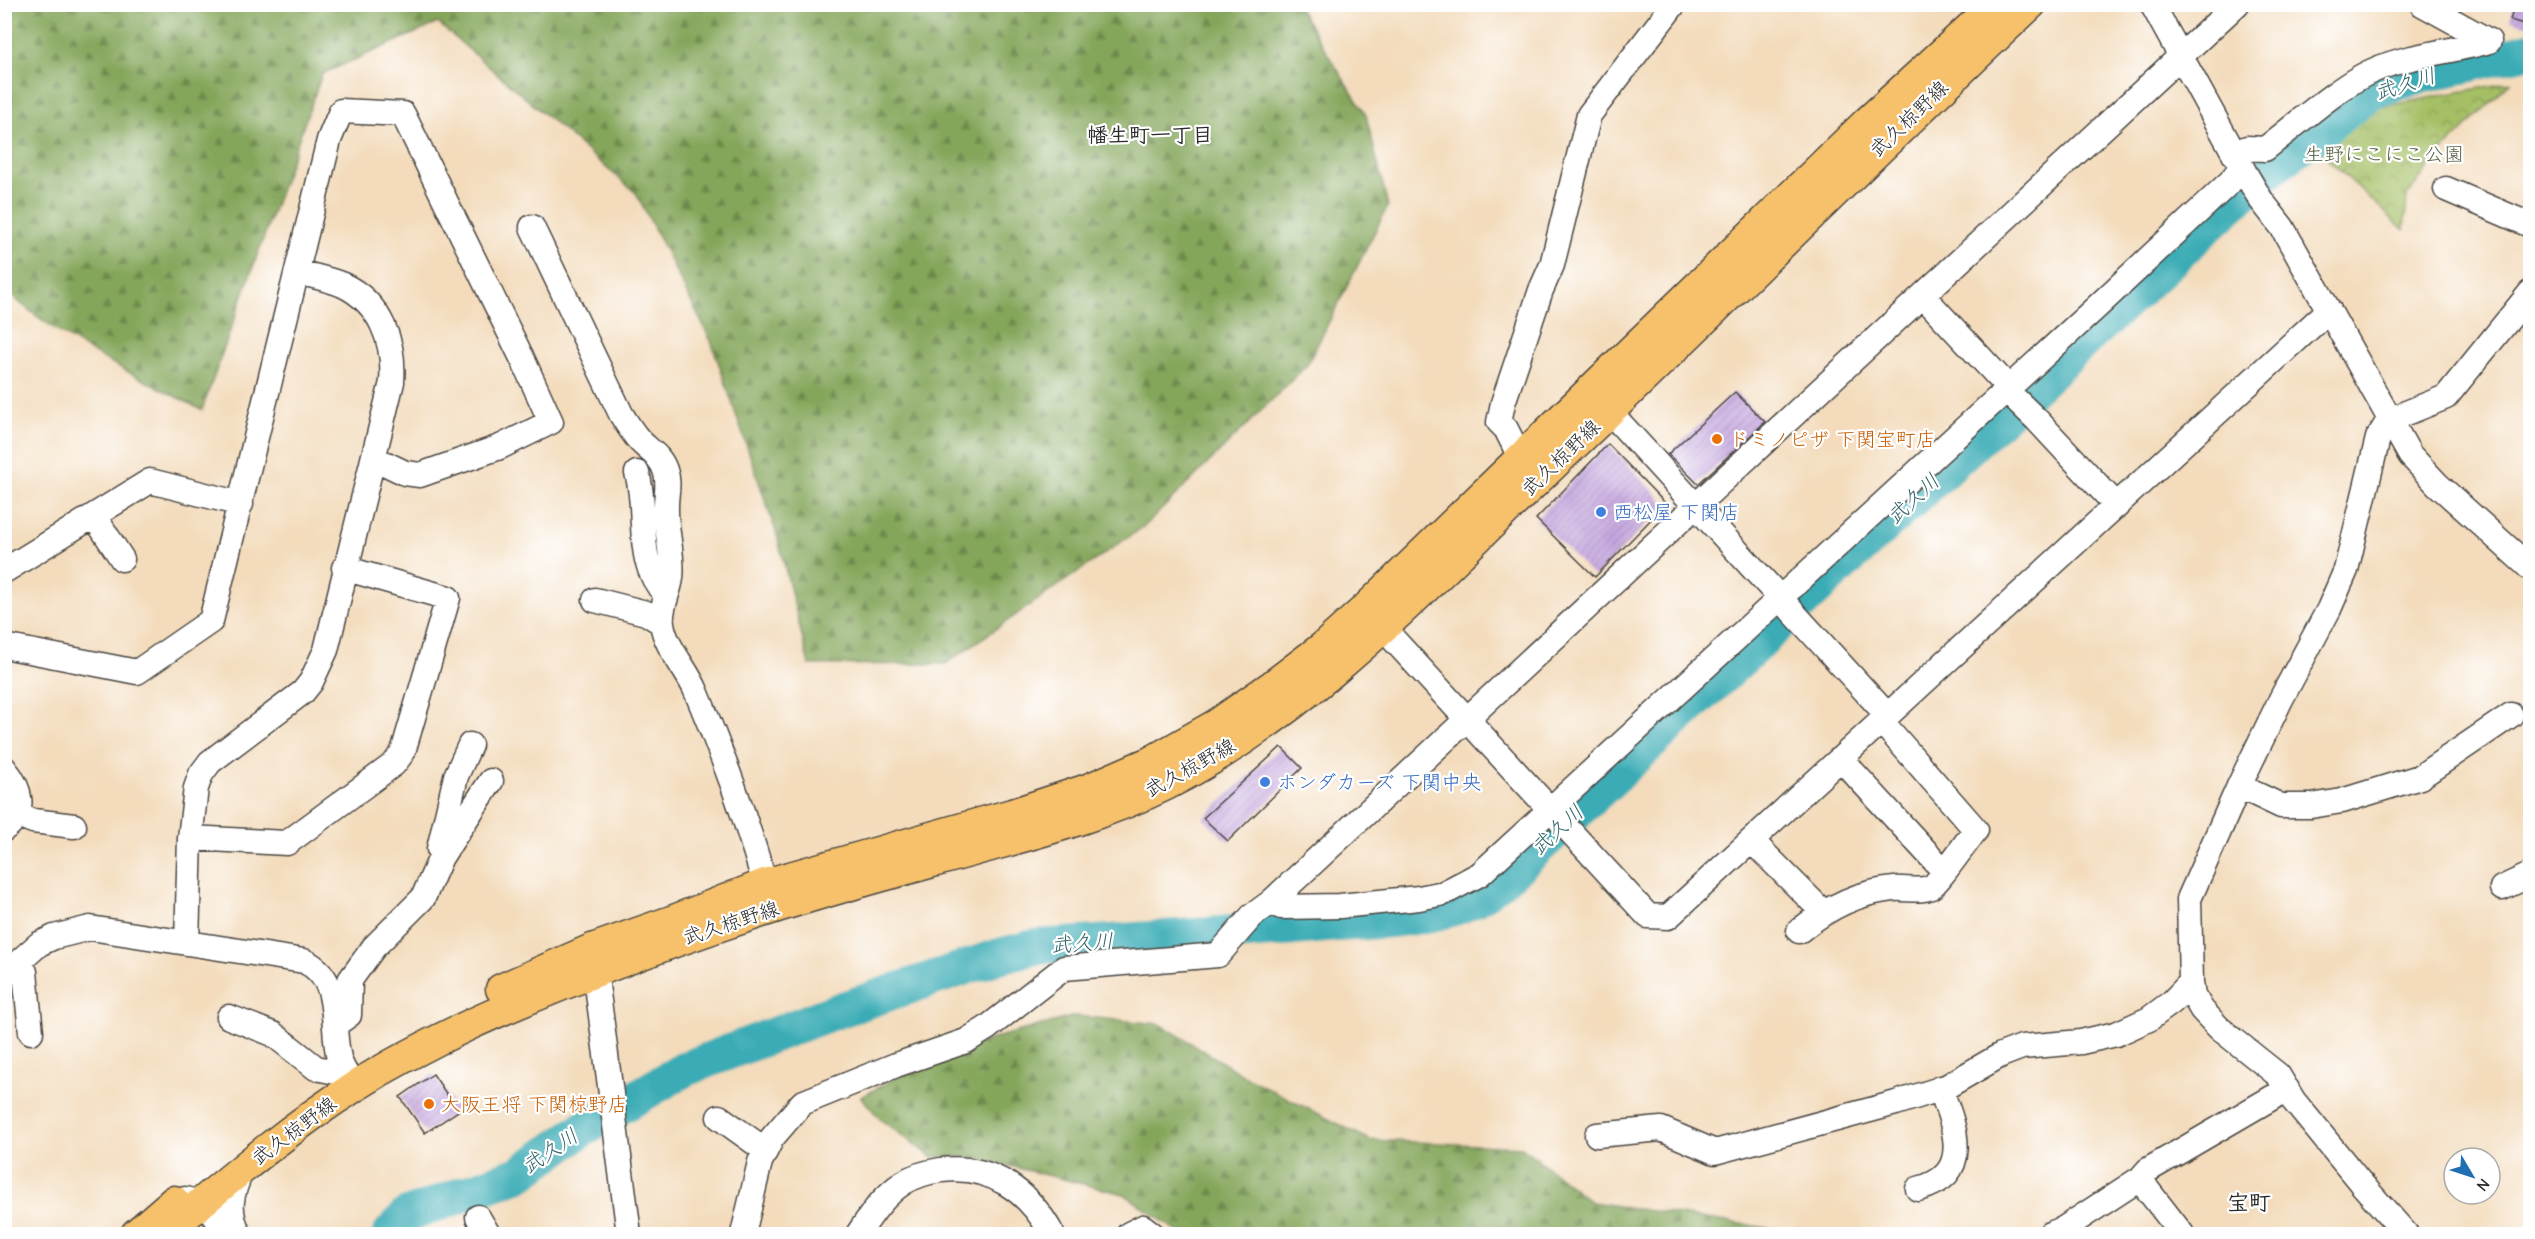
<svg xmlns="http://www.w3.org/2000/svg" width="2535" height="1239" font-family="'Comic Neue','Klee One',sans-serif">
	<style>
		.forest { fill: url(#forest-firs); stroke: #586842; stroke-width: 1.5 }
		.park { fill: url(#park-crowns); stroke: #687548; stroke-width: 1.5 }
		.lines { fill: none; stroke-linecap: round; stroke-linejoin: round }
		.river { stroke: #3bacb5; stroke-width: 36 }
		.building { fill: url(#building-hatch) }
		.minor-casing { stroke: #494541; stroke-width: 27 }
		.major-casing { stroke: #494541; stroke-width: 33 }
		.minor { stroke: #fff; stroke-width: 24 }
		.major { stroke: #f6c16b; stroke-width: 30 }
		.food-dot { fill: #e8710a; stroke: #fff; stroke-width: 2 }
		.shop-dot { fill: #3f7fe0; stroke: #fff; stroke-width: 2 }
		.labels { text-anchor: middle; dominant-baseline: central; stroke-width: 4.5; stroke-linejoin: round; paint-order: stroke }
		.street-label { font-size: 20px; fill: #2b2b2b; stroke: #fff }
		.park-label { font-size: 20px; fill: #565f3f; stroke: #fff }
		.food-label { font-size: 20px; fill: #c56008; stroke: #fff; text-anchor: start }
		.shop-label { font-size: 20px; fill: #366cbe; stroke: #fff; text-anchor: start }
		.water-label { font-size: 21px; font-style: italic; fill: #326569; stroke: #fff }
		.neighbourhood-label { font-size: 21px; font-weight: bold; fill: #2b2b2b; stroke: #fff }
		.quarter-label { font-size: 22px; font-weight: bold; fill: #2b2b2b; stroke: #fff }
	</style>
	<defs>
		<pattern id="forest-firs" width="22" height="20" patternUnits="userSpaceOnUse" patternTransform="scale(1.5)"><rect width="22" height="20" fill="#84a65a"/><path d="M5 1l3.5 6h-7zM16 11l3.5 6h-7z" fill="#6c874b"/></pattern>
		<pattern id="park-crowns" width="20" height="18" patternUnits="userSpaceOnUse" patternTransform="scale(1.5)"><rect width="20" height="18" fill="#a5bf65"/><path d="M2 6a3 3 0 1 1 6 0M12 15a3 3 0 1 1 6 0" fill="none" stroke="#879b53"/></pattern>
		<pattern id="building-hatch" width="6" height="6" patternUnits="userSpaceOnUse" patternTransform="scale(1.5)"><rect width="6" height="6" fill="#bc98da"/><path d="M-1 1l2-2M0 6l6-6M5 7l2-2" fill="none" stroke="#997cb1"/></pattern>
	</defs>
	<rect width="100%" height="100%" fill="#fff"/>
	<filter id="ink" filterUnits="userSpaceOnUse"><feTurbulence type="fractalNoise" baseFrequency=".0167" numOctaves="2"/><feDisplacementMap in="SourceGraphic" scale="12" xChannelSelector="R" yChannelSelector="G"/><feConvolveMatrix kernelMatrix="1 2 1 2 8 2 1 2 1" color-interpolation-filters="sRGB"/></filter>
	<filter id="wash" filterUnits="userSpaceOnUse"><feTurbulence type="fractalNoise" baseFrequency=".008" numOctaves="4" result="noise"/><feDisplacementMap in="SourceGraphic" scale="24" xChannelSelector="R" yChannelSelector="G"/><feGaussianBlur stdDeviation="1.35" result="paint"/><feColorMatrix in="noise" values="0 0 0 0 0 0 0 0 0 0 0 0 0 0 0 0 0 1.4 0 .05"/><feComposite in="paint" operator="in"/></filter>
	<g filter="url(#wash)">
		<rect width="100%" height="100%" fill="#f3dbbb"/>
		<!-- forest -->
		<path class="forest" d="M 5,4 L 1297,5 L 1366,115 L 1388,206 L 1307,365 L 1146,525 L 945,664 L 809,665 L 777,535 L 711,341 L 636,193 L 438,23 L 322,74 L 202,410 C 134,375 61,341 5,290 Z
			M 1075,1016 L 1160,1024 L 1246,1077 L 1370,1140 L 1522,1147 L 1591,1202 L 1809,1234 L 1181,1234 L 1124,1194 L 973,1157 L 932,1157 L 881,1120 L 861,1097 L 929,1059 L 1002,1036 Z"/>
		<!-- park -->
		<path class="park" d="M 2511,82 L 2435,158 L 2407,196 L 2404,230 L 2317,149 L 2376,108 Z"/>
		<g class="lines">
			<!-- river -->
			<path class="river" d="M 390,1234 L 407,1215 L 519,1174 L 586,1127 L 685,1069 L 828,1014 L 999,956 L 1035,947 C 1132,940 1228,935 1325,925 C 1369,921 1418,921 1460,906 C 1481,898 1499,882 1516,868 L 2264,174 L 2373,91 L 2416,77 L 2530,50"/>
		</g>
		<g id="blocks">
			<!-- building -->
			<path class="building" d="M 2515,4 L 2530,4 L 2530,26 L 2510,20 Z
				M 1735,392 L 1765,422 L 1698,484 L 1668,454 Z
				M 1608,444 L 1666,504 L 1595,577 L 1536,519 Z
				M 1281,747 L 1302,768 L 1228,841 L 1203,818 Z
				M 433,1074 L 458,1111 L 425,1133 L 400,1097 Z"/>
		</g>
	</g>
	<g filter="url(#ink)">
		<use href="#blocks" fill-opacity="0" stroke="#494541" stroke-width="1.5"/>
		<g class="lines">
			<!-- minor casing -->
			<g class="minor-casing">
				<path id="minor" d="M 2152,4 L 2245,173 L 2261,200 L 2282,227 L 2410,455 L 2437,484 L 2530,568
					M 2234,154 L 2247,148 L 2265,149 C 2295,126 2343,82 2377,69 C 2412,54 2452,52 2489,41 L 2422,4
					M 2446,189 L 2530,225
					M 532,227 L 621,414 C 627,424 632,432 639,440 C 649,451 660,455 665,470 C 670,483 666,493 666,506 C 665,530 674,555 671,578 C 669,593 660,608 662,623 C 665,647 687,669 696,691 C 723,755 746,818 765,884 L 772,899
					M 1923,296 L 2008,387
					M 2005,389 L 2037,420 L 2117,506
					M 1598,399 L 1888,716
					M 1520,457 L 1506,429 L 1499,422 L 1503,403 L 1541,290 L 1552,265 L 1589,115 L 1674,4
					M 637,473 C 649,514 633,561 666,595
					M 94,516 L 122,559
					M 4,571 L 150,481 L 241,504
					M 595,600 L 646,613 L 662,623
					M 1383,628 L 1648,916 L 1668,917 L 2329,310
					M 4,646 L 137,672 L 211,621 L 329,140 L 341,111 L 403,114 L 522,358 L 551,422 L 500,447 L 420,475 L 405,473 L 374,458
					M 1841,759 L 1944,871
					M 4,768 C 21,788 28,812 4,829
					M 2239,786 L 2281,806 L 2311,806 L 2342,801 L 2420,777 L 2511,715
					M 18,815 L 33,821 L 74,826
					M 190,838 L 287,843 L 394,764 L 403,752 L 448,598 L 344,568
					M 1752,841 L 1823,912
					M 439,849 L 456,776 L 470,745
					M 2502,888 L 2530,875
					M 1271,902 L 1281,907 L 1340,906 L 1419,898 L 1444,893 L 1480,874 L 2100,304 L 2231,181 L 2241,167
					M 1799,931 C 1827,908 1857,892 1894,889 C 1905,888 1921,892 1931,887 C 1937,884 1969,838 1976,830 L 1882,722
					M 187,943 L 190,838 L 196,788 L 201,774 L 210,762 L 303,692 L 311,682 L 326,650 L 392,382 C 395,343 381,303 343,285 C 329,279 312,276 298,272
					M 593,954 L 629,1234
					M 19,962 L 25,972 L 31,1032
					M 4,975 L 39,944 L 54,937 L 90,928 L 304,961 C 343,979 330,1024 339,1058 C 341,1068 349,1078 354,1087
					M 229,1017 L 273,1034 L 316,1068 L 346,1074
					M 335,1025 L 349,1015 L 350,980 L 374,947 L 423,898 L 441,857 L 491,781
					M 719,1117 L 765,1150
					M 1597,1135 L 1661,1129 L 1715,1152 L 1896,1103 L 1946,1087 L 2001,1055 L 2022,1047 L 2081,1042 L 2116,1034 L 2149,1019 L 2172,1002 L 2191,982
					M 2141,1178 L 2147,1189 L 2182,1234
					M 1918,1189 C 1974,1175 1955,1127 1940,1088
					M 185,1199 L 201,1203 L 232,1234
					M 478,1217 L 488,1234
					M 239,1234 C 227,1210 231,1194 242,1170
					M 743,1234 L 760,1162 L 772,1138 L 802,1103 L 896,1065 L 966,1041 L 987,1028 L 1064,968 L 1218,955 L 1252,916 L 1271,902 C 1592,601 1914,303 2237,4
					M 858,1234 C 871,1215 883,1196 903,1183 C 915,1175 927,1172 941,1170 C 991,1164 1029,1191 1052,1234
					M 1129,1234 L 1143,1227 L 1152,1234
					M 2050,1234 L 2063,1229 L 2141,1178 L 2148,1170 L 2287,1089
					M 2406,1234 L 2360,1182 L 2293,1100 L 2278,1075 L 2219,1028 L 2202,1010 L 2193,995 L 2191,982 L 2189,899 L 2239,786 L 2281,699 L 2329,609 L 2346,570 L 2378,438 L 2389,420 L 2446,397 L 2530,293"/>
			</g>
			<!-- major casing -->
			<g class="major-casing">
				<path id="major" d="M 501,989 L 592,949 L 674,920 L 765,884 L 1012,814 L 1088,789 L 1150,762 L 1217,724 L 1273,685 L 1323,647 L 1364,610 L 1866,123 L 1996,4
					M 136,1234 L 174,1201
					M 164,1234 C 225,1183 286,1130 354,1087 C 428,1040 509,1006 590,974 C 651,950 712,928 774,908 C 846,885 920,866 994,845 C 1052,829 1111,812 1166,785 C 1307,713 1415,597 1528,489 C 1697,329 1861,164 2031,4"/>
			</g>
			<!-- minor -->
			<use href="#minor" class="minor"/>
			<!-- major -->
			<use href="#major" class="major"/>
		</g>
	</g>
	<!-- markers -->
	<g class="food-dot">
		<circle cx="1717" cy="439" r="6"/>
		<circle cx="429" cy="1104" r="6"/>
	</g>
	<g class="shop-dot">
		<circle cx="1601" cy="512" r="6"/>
		<circle cx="1265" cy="782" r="6"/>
	</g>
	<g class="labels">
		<!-- street labels -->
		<g class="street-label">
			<text transform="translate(1909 119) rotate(-44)">武久椋野線</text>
			<text transform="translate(1561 458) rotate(-44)">武久椋野線</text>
			<text transform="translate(1190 768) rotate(-29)">武久椋野線</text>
			<text transform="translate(731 923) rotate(-18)">武久椋野線</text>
			<text transform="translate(294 1131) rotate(-37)">武久椋野線</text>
		</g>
		<!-- park labels -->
		<g class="park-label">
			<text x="2384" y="154">生野にこにこ公園</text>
		</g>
		<!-- food labels -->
		<g class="food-label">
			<text x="1729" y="439">ドミノピザ 下関宝町店</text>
			<text x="441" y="1104">大阪王将 下関椋野店</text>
		</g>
		<!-- shop labels -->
		<g class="shop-label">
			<text x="1613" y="512">西松屋 下関店</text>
			<text x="1277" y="782">ホンダカーズ 下関中央</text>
		</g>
		<!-- water labels -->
		<g class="water-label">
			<text transform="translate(2405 84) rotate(-17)">武久川</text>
			<text transform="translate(1913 499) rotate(-43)">武久川</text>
			<text transform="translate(1557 830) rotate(-43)">武久川</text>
			<text transform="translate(1082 943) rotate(-4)">武久川</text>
			<text transform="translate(550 1151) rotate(-34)">武久川</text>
		</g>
		<!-- neighbourhood labels -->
		<g class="neighbourhood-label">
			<text x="1150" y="135">幡生町一丁目</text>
		</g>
		<!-- quarter labels -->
		<g class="quarter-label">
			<text x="2249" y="1203">宝町</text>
		</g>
	</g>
	<!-- margin -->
	<rect width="2535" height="1239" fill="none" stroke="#fff" stroke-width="24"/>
	<!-- north arrow -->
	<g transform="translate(2472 1176) rotate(129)"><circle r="28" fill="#ffffff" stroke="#aaaaaa" stroke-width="1.5"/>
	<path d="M0-4.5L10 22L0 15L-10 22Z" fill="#1f6fb2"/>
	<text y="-9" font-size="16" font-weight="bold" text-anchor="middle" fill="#2b2b2b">N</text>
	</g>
</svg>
